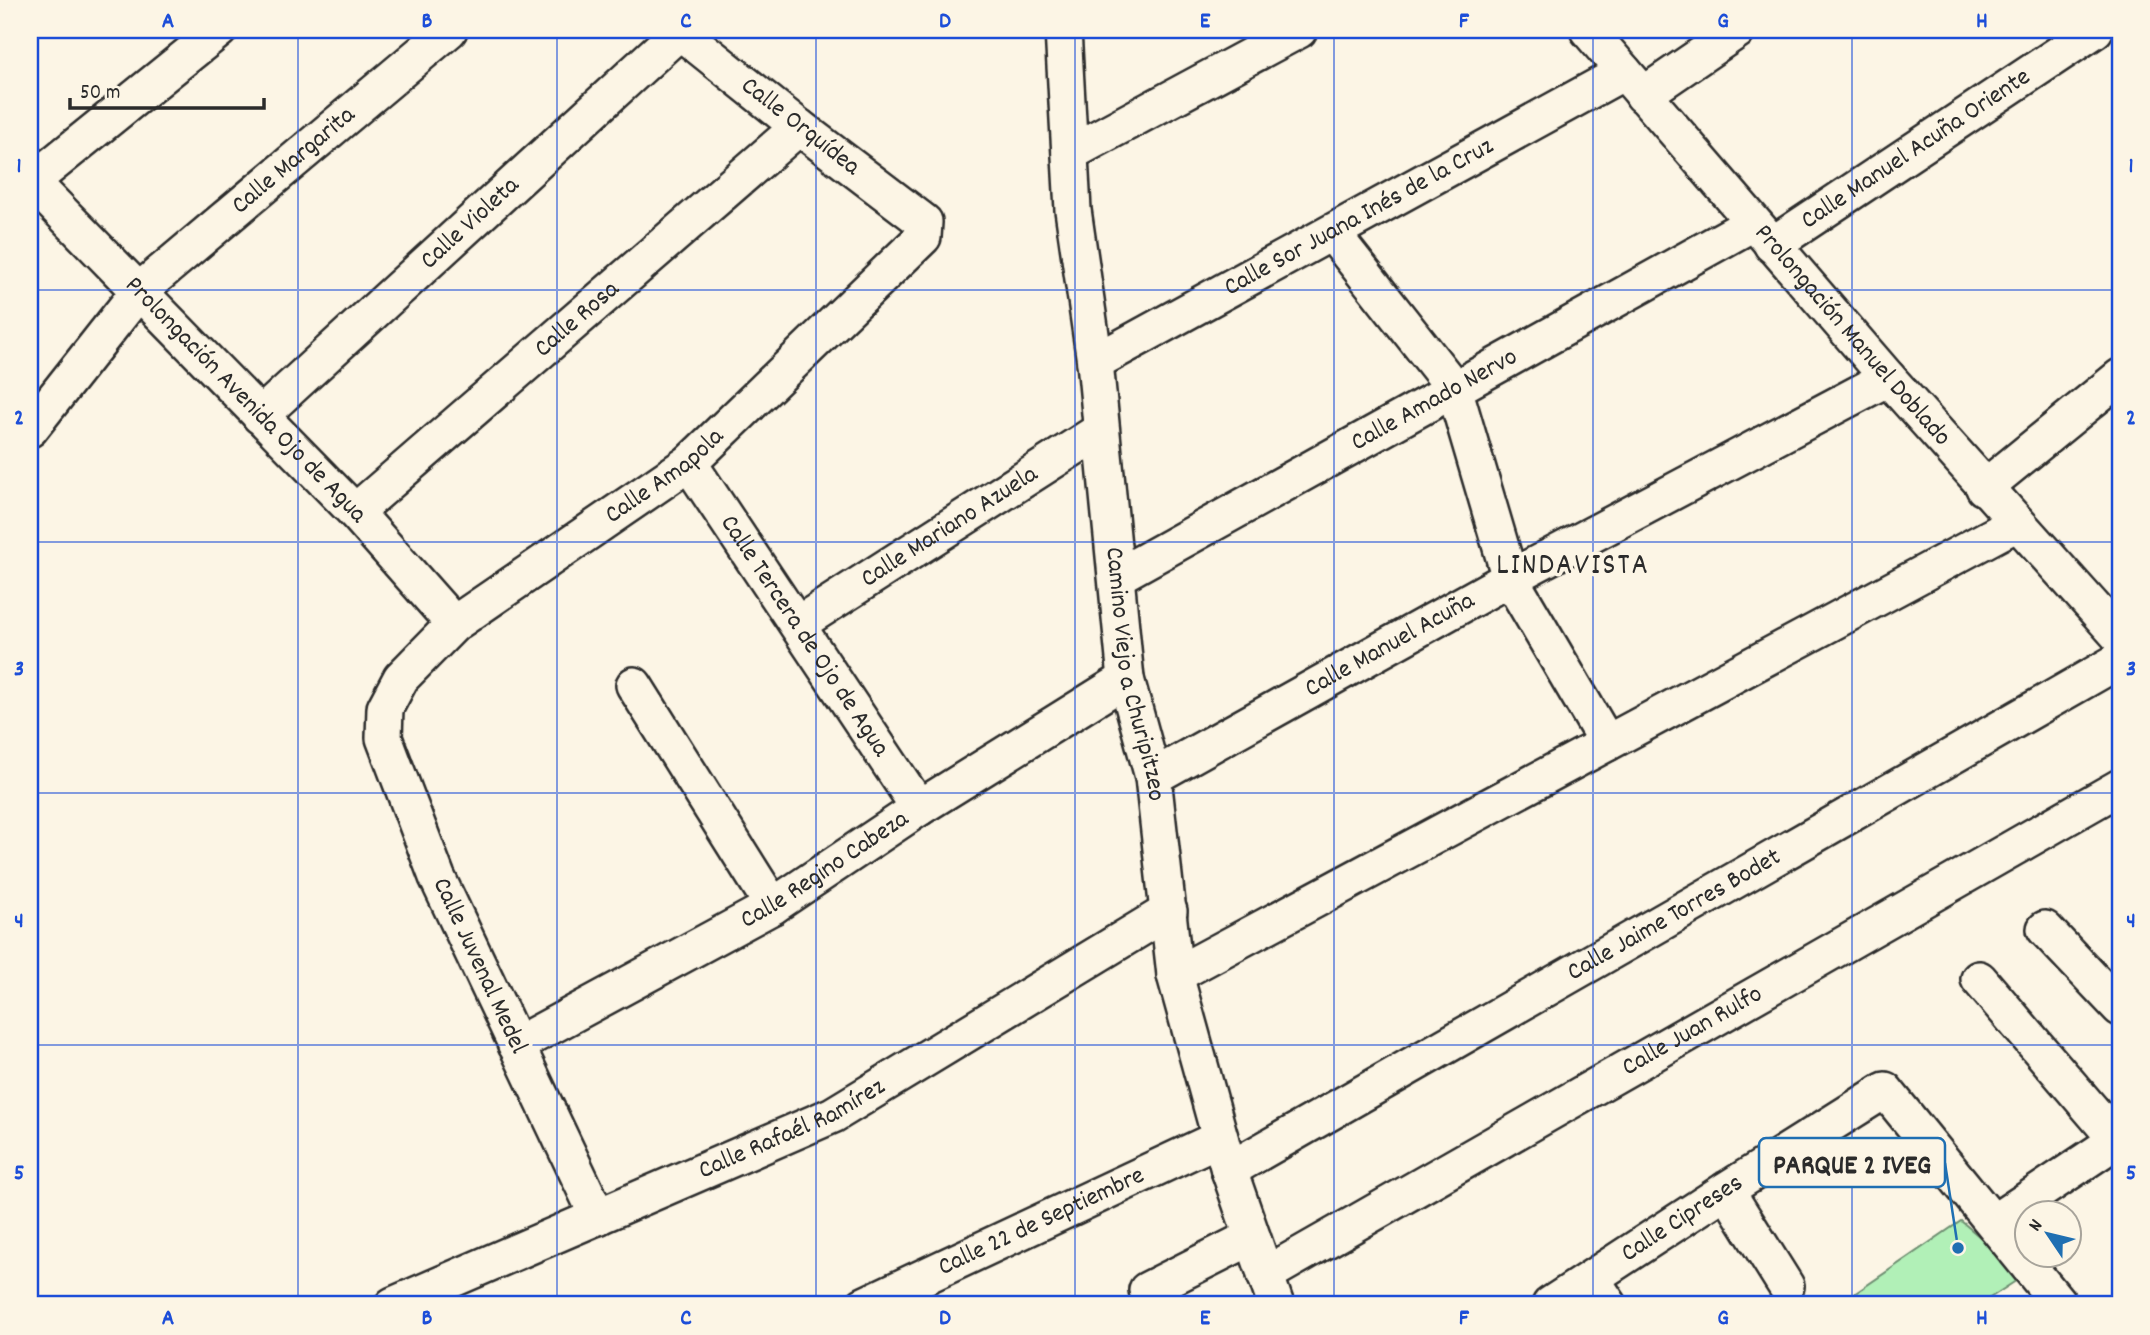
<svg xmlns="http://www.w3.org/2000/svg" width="2150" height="1335" font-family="Dekko,sans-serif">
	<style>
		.green { fill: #b1f0b7; stroke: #6e8e71; stroke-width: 2 }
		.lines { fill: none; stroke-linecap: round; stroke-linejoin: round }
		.minor-casing { stroke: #2b2b2b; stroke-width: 40 }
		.minor { stroke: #fcf5e5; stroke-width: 35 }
		.grid { fill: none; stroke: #1d4ed8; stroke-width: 2; stroke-opacity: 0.55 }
		.labels { text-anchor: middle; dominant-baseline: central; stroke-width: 7; stroke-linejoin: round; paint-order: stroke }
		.street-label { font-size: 26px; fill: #2b2b2b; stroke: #fcf5e5 }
		.quarter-label { font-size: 30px; letter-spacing: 2px; fill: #2b2b2b; stroke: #fcf5e5 }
		.leader { fill: none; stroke: #1f6fb2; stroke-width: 2.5 }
		.callout-dot { fill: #1f6fb2; stroke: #fcf5e5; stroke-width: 2.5 }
		.callout { fill: #fcf5e5; stroke: #1f6fb2; stroke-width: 2.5 }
		.callout-label { font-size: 28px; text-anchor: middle; font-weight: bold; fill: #2b2b2b }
		.neatline { fill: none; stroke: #1d4ed8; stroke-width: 2.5 }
		.grid-label { font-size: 23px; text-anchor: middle; font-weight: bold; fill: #1d4ed8 }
	</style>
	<rect width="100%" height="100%" fill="#fcf5e5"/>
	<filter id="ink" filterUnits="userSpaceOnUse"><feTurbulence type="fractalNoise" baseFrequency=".0143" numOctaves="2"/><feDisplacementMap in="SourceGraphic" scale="14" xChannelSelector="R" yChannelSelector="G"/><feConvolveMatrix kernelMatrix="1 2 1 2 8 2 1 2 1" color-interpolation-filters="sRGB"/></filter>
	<g filter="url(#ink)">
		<!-- green -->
		<path class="green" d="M 1961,1221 L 2025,1275 L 1979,1305 L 1838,1305 Z"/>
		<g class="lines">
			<!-- minor casing -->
			<g class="minor-casing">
				<g id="minor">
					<path id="s1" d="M 1063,30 L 1073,210 L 1095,362 L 1126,679 L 1153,777 L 1175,975 L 1229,1170 L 1276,1305"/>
					<path id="s2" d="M 1588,30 L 1888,378 L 2120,637"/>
					<path d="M 1643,95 L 1738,30"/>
					<path d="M 1070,153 L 1299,30"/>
					<path id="s3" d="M 30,180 L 355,512 L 454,624"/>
					<path d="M 31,182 L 219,30"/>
					<path d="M 1332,233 L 1454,388 L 1510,578 L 1607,743"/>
					<path id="s4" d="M 1772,245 L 2095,30"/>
					<path id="s5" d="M 1095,362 L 1624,72"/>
					<path id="s6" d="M 260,416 L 680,31"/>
					<path id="s7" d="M 30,429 L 139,291 L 449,30"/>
					<path id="s8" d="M 689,463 L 919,808"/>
					<path d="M 1984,488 L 2120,377"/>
					<path id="s9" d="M 355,512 L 799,127"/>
					<path id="s10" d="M 1118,576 L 1753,223"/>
					<path id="s11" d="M 798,624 L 1101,430"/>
					<path d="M 634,685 L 773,906"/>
					<path id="s12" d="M 1153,777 L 1510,578 L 1888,378"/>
					<path d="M 2045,929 L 2120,1008"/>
					<path d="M 1175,975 L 2017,523"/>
					<path d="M 1979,979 L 2117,1140 L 1994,1222"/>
					<path id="s13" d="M 516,1045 L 773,906 L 919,808 L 1126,679"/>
					<path id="s14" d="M 1229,1170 L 2120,660"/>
					<path d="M 1726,1190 L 1786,1286"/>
					<path id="s15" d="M 598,1217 L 437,877 L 384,738 L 385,708 L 401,678 L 454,624 L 689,463 L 923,237 L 924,222 L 799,127 L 678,30"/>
					<path id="s16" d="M 1265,1275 L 2120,787"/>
					<path d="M 1592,1279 L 1609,1305"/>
					<path d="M 1147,1290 L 1252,1237"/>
					<path id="s17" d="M 393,1305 L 833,1115 L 1169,911"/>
					<path id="s18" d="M 864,1305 L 1220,1138"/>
					<path id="s19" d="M 1550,1305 L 1726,1190 L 1885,1090 L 2060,1305"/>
				</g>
			</g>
			<!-- minor -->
			<use href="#minor" class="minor"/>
		</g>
	</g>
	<!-- grid -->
	<path class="grid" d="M 298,30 L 298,1305M 557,30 L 557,1305M 816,30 L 816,1305M 1075,30 L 1075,1305M 1334,30 L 1334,1305M 1593,30 L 1593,1305M 1852,30 L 1852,1305M 30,290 L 2120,290M 30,542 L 2120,542M 30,793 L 2120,793M 30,1045 L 2120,1045"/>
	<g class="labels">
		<!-- street labels -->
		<g class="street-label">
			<text transform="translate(800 127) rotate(38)">Calle Orquídea</text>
			<text stroke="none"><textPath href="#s4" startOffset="173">Calle Manuel Acuña Oriente</textPath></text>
			<text stroke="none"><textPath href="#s7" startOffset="378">Calle Margarita</textPath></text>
			<text stroke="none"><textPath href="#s5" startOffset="301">Calle Sor Juana Inés de la Cruz</textPath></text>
			<text stroke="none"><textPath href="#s6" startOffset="285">Calle Violeta</textPath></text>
			<text stroke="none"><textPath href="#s9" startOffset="294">Calle Rosa</textPath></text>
			<text stroke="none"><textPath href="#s2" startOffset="404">Prolongación Manuel Doblado</textPath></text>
			<text stroke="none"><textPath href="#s10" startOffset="362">Calle Amado Nervo</textPath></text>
			<text stroke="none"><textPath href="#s3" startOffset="308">Prolongación Avenida Ojo de Agua</textPath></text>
			<text stroke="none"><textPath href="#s15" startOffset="922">Calle Amapola</textPath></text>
			<text stroke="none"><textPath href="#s11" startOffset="180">Calle Mariano Azuela</textPath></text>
			<text stroke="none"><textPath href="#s8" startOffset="208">Calle Tercera de Ojo de Agua</textPath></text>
			<text stroke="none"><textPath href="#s12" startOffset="271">Calle Manuel Acuña</textPath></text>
			<text stroke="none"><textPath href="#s1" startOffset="649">Camino Viejo a Churipitzeo</textPath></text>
			<text stroke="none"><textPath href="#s13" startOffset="355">Calle Regino Cabeza</textPath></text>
			<text stroke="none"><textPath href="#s14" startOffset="513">Calle Jaime Torres Bodet</textPath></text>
			<text transform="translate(479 966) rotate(65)">Calle Juvenal Medel</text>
			<text stroke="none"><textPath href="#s16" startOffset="492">Calle Juan Rulfo</textPath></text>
			<text stroke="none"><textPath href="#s17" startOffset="436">Calle Rafaél Ramírez</textPath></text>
			<text stroke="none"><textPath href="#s19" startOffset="158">Calle Cipreses</textPath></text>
			<text stroke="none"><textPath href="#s18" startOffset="196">Calle 22 de Septiembre</textPath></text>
		</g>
		<!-- quarter labels -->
		<g class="quarter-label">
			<text x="1573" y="567">LINDAVISTA</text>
		</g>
	</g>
	<!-- callouts -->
	<path class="leader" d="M1958 1248L1945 1163"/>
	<circle class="callout-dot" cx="1958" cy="1248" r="7"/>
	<rect class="callout" x="1759" y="1138" width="186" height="49" rx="7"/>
	<g class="callout-label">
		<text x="1852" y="1173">PARQUE 2 IVEG</text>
	</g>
	<!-- margin -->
	<rect width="2150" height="1335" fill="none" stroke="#fcf5e5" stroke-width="77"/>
	<!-- north arrow -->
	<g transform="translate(2048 1234) rotate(305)"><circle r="33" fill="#fcf5e5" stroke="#a8a49b" stroke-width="2"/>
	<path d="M0-5L12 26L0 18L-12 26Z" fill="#1f6fb2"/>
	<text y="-10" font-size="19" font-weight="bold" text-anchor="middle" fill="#2b2b2b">N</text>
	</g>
	<!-- scale -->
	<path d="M70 98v10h194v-10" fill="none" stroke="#2b2b2b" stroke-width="3.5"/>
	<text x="80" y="98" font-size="21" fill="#2b2b2b" stroke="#fcf5e5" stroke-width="5" paint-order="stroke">50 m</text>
	<rect x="38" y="38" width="2074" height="1258" class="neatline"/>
	<g class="grid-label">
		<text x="168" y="27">A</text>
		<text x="427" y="27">B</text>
		<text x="686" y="27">C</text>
		<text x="945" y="27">D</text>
		<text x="1205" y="27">E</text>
		<text x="1464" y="27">F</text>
		<text x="1723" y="27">G</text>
		<text x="1982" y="27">H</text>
		<text x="19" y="172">1</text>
		<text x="2131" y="172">1</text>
		<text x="19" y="424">2</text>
		<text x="2131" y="424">2</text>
		<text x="19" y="675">3</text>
		<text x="2131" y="675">3</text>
		<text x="19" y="927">4</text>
		<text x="2131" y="927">4</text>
		<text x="19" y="1179">5</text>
		<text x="2131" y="1179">5</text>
		<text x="168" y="1324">A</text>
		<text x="427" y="1324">B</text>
		<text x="686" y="1324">C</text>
		<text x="945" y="1324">D</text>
		<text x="1205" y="1324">E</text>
		<text x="1464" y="1324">F</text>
		<text x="1723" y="1324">G</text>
		<text x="1982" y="1324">H</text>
	</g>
</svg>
